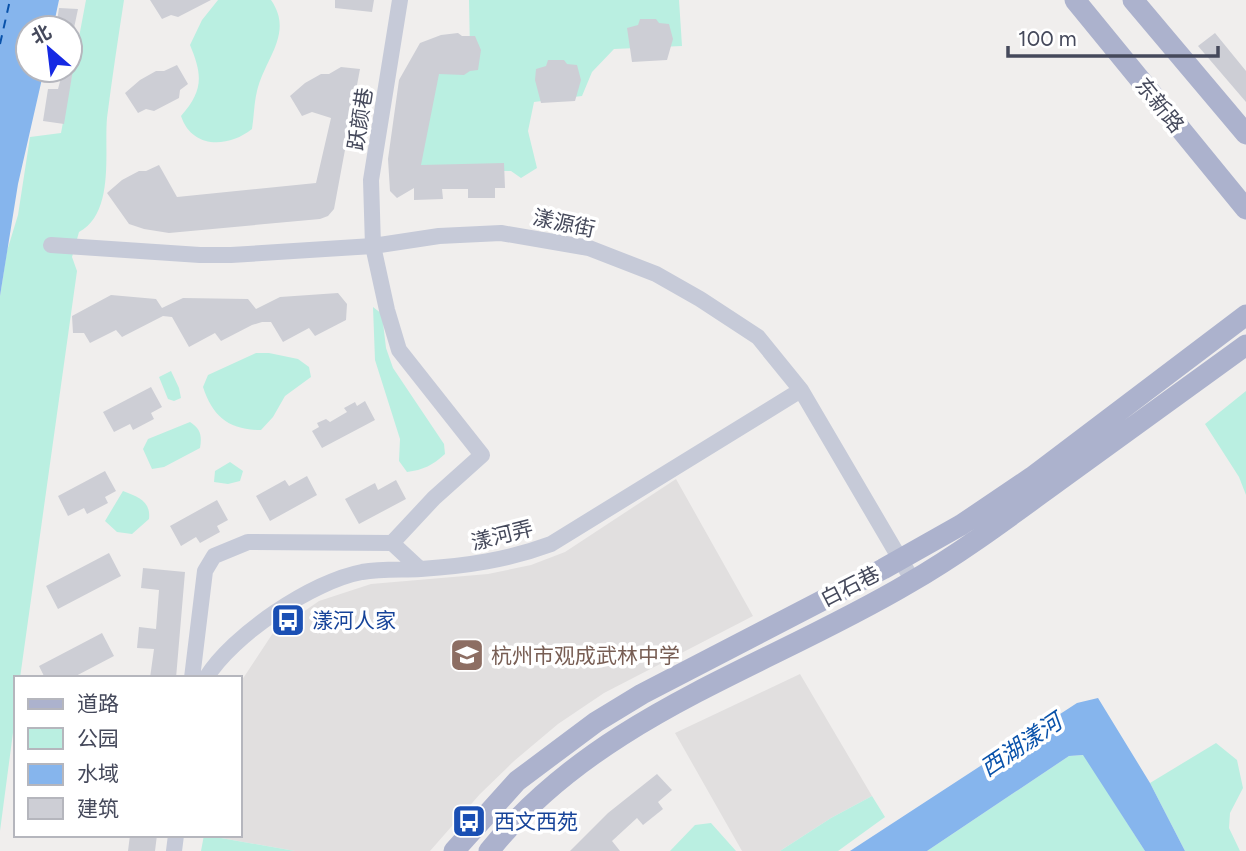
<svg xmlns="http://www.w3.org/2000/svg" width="1246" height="851" font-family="Figtree,'Noto Sans SC',sans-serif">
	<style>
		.education { fill: #e1dfdf }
		.green { fill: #baefe1 }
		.water { fill: #86b5ed }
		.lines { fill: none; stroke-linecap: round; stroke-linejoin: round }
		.ferry { stroke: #0952aa; stroke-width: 2; stroke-dasharray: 9 7; stroke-linecap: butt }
		.building { fill: #cdced5 }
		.minor { stroke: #c6cad8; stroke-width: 16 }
		.major { stroke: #acb2cd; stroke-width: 21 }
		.labels { text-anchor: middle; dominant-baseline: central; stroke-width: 7; stroke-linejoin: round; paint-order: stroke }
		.street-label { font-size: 21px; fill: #45495b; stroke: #fff }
		.transit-label { font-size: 21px; fill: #164399; stroke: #fff; text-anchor: start }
		.education-label { font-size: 21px; fill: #785e54; stroke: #fff; text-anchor: start }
		.water-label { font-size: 23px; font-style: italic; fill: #0952aa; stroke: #fff }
	</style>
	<rect width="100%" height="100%" fill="#f0eeed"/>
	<!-- education -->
	<path class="education" d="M 676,479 L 753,616 L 604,693 L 558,724 L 514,761 L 480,794 L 430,851 L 295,851 L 204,835 L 240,835 L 240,683 L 273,633 L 319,601 L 371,584 L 488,574 L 531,565 L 565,552 Z
		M 800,674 L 872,796 L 831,818 L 780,851 L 742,851 L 675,733 Z"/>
	<!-- green -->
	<path class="green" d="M 86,0 L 124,0 C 118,39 112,78 107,118 C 104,152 115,213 79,232 L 72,257 L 77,271 L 20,678 L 16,678 L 16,710 L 0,831 L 0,296 L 7,251 L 18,215 L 30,137 L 61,133 Z
		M 218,0 L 271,0 C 294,33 265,58 257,91 C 254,103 254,117 252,129 C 228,148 192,149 181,116 C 203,91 203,76 190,45 L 202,20 Z
		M 469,0 L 679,0 L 682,46 L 614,49 L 592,72 L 582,96 L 534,102 L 528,131 L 537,168 L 521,178 L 511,171 L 412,170 L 435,59 L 470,52 Z
		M 373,307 L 382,314 L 386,348 L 393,368 L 444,444 L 445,454 C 433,465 423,470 407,472 L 399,461 L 400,439 L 375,360 Z
		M 269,353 L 298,359 L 309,367 L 311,377 L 285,396 L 273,417 L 261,430 C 229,430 213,417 203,387 L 208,375 L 256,353 Z
		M 171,371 L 179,388 L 181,398 L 174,401 L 168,399 L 159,377 Z
		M 1246,391 L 1246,495 L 1239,477 L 1205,424 Z
		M 190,422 C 201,429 202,436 200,448 L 164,467 L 152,469 L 143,449 L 148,439 Z
		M 230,462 L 243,471 L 240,481 L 228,484 L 214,482 L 215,471 Z
		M 123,491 C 138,497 151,501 149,519 L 132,534 L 117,532 L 105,521 Z
		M 1216,743 L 1237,760 L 1243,788 L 1230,813 L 1229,828 L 1240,851 L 1185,851 L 1150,783 Z
		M 1084,755 L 1145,851 L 927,851 L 1069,756 Z
		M 872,796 L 885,817 L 838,851 L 780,851 L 831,818 Z
		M 711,823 L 736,851 L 670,851 L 695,825 Z
		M 204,835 L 295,851 L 201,851 Z"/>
	<!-- water -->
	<path class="water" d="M 0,0 L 59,0 L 53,28 L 28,28 L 28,70 L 44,70 L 18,184 L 0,296 Z
		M 1098,698 L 1150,783 L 1185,851 L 1145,851 L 1083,755 L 1069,756 L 927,851 L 850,851 L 1077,703 Z"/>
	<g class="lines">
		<!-- ferry -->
		<path class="ferry" d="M 0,44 L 10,0"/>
	</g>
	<!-- building -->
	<path class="building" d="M 150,0 L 211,0 L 178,17 L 171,15 L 162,19 Z
		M 335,0 L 374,0 L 372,12 L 335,8 Z
		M 59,8 L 78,9 L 74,28 L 56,28 Z
		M 640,19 L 656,19 L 659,23 L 669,24 L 673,39 L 667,60 L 632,62 L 627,28 L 638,25 Z
		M 458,33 L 462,36 L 475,36 L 481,50 L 478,70 L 470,71 L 464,75 L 439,74 L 421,165 L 504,163 L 505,188 L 495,188 L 495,198 L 468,198 L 468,189 L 442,189 L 443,199 L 414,200 L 414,188 L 397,198 L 390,191 L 388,159 L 399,80 L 420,43 L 441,35 Z
		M 1215,33 L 1246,71 L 1246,102 L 1198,46 Z
		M 548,60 L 564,60 L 567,64 L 577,65 L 581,80 L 575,101 L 541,103 L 535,80 L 536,69 L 546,66 Z
		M 177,65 L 188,84 L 180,90 L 179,98 L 154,111 L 146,109 L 138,113 L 125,93 L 140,80 L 156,71 L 164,71 Z
		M 341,67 L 360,69 L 334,209 L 328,216 L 320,219 L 169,233 L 144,229 L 129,224 L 107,193 L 122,180 L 139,171 L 146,171 L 159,165 L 177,197 L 316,183 L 331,118 L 312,112 L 302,116 L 290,96 L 305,83 L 321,74 L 329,74 Z
		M 63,70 L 73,70 L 64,124 L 43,121 L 48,89 L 58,89 Z
		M 338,293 L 347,304 L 346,320 L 315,336 L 309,328 L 283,342 L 271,322 L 262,322 L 252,325 L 221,341 L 215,333 L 189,347 L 172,317 L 163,316 L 122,337 L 116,330 L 90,343 L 84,333 L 73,333 L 72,316 L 111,295 L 156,299 L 162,308 L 183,298 L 248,299 L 256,309 L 280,297 Z
		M 151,387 L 162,407 L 151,413 L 154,419 L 133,430 L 130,424 L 114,432 L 103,412 Z
		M 365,401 L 375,420 L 322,448 L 312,431 L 319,427 L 317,423 L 326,419 L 330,422 L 347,412 L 344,408 L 355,402 L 357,406 Z
		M 105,471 L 116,491 L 105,497 L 108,503 L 87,514 L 84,508 L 68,516 L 58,496 Z
		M 307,476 L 317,495 L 270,521 L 256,496 L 285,480 L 289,486 Z
		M 396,480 L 406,499 L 359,524 L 345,499 L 375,483 L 378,490 Z
		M 217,500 L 228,520 L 217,526 L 220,532 L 200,543 L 196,537 L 181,546 L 170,526 Z
		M 109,553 L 121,576 L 58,609 L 46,586 Z
		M 143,568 L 185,572 L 176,678 L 150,678 L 154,649 L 137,648 L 139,627 L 156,629 L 159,590 L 141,588 Z
		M 102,633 L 114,656 L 72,678 L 45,678 L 39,666 Z
		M 657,774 L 672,790 L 658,802 L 663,809 L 643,825 L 637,818 L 612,841 L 620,851 L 570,851 L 608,813 Z
		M 130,835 L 157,835 L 155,851 L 128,851 Z"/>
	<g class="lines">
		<!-- minor -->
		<path class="minor" d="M 51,245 L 200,255 L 231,255 L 373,246 L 439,236 L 501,233 L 589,248 L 656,274 L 700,299 L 758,337 L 801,390 L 913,581
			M 392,543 L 434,498 L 482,455 L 399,350 L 387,310 L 373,246 L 371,180 L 400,0
			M 192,678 L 205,571 L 214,556 L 248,542 L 392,543 L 420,569
			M 206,678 C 232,635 313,581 362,572 C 381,569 402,570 421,569 C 466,566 508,560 551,544 L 801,390
			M 174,851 L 176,835"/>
		<!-- major -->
		<path class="major" d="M 1075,0 L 1246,209
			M 1133,0 L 1246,134
			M 454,851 L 517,781 L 596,722 L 642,694 L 883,569 L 961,525 L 1032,477 L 1246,315
			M 489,851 C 598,715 764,669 909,583 C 961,553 1009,517 1057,482 C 1120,436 1183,391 1246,345"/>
	</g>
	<!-- icons -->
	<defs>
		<g id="bus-square" transform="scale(1.75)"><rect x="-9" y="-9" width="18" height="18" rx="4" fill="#1a4fb4" stroke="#fff"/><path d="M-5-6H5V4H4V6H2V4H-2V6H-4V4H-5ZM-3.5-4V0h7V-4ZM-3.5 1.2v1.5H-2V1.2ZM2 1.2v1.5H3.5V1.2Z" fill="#fff"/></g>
		<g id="school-square" transform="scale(1.75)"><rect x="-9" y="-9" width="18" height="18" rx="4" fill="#8d6e63" stroke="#fff"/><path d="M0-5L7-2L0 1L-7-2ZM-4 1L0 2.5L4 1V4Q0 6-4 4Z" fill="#fff"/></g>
	</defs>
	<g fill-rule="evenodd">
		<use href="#bus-square" x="288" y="620"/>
		<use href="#school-square" x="467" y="655"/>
		<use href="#bus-square" x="469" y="821"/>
	</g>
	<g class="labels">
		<!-- street labels -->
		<g class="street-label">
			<text transform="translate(1160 105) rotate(51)">东新路</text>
			<text transform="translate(360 119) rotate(-81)">跃颜巷</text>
			<text transform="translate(564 223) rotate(12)">漾源街</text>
			<text transform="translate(502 535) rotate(-14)">漾河弄</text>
			<text transform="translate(850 586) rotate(-27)">白石巷</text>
		</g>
		<!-- transit labels -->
		<g class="transit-label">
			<text x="312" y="620">漾河人家</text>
			<text x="494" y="821">西文西苑</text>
		</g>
		<!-- education labels -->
		<g class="education-label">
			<text x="491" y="655">杭州市观成武林中学</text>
		</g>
		<!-- water labels -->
		<g class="water-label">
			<text transform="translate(1021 745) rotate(-34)">西湖漾河</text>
		</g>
	</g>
	<!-- legend -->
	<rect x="14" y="676" width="228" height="161" fill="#ffffff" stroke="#b5b6bd" stroke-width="2"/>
	<rect x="28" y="699" width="35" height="10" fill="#acb2cd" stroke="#b5b6bd" stroke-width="2"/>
	<text x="77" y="711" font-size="21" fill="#45495b">道路</text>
	<rect x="28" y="728" width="35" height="21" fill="#baefe1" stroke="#b5b6bd" stroke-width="2"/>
	<text x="77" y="746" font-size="21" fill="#45495b">公园</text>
	<rect x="28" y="764" width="35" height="21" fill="#86b5ed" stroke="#b5b6bd" stroke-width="2"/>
	<text x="77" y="781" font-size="21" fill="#45495b">水域</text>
	<rect x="28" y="798" width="35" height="21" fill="#cdced5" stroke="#b5b6bd" stroke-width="2"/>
	<text x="77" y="816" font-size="21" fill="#45495b">建筑</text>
	<!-- north arrow -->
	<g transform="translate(49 49) rotate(332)"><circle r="33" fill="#ffffff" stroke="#b5b6bd" stroke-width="2"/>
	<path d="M0-5L12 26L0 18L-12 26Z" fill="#1529e3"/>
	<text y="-10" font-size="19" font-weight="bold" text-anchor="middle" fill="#45495b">北</text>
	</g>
	<!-- scale -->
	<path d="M1008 46v10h210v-10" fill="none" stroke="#45495b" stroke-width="3.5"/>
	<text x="1018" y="46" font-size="21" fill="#45495b" stroke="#ffffff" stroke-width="5" paint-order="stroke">100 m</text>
</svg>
